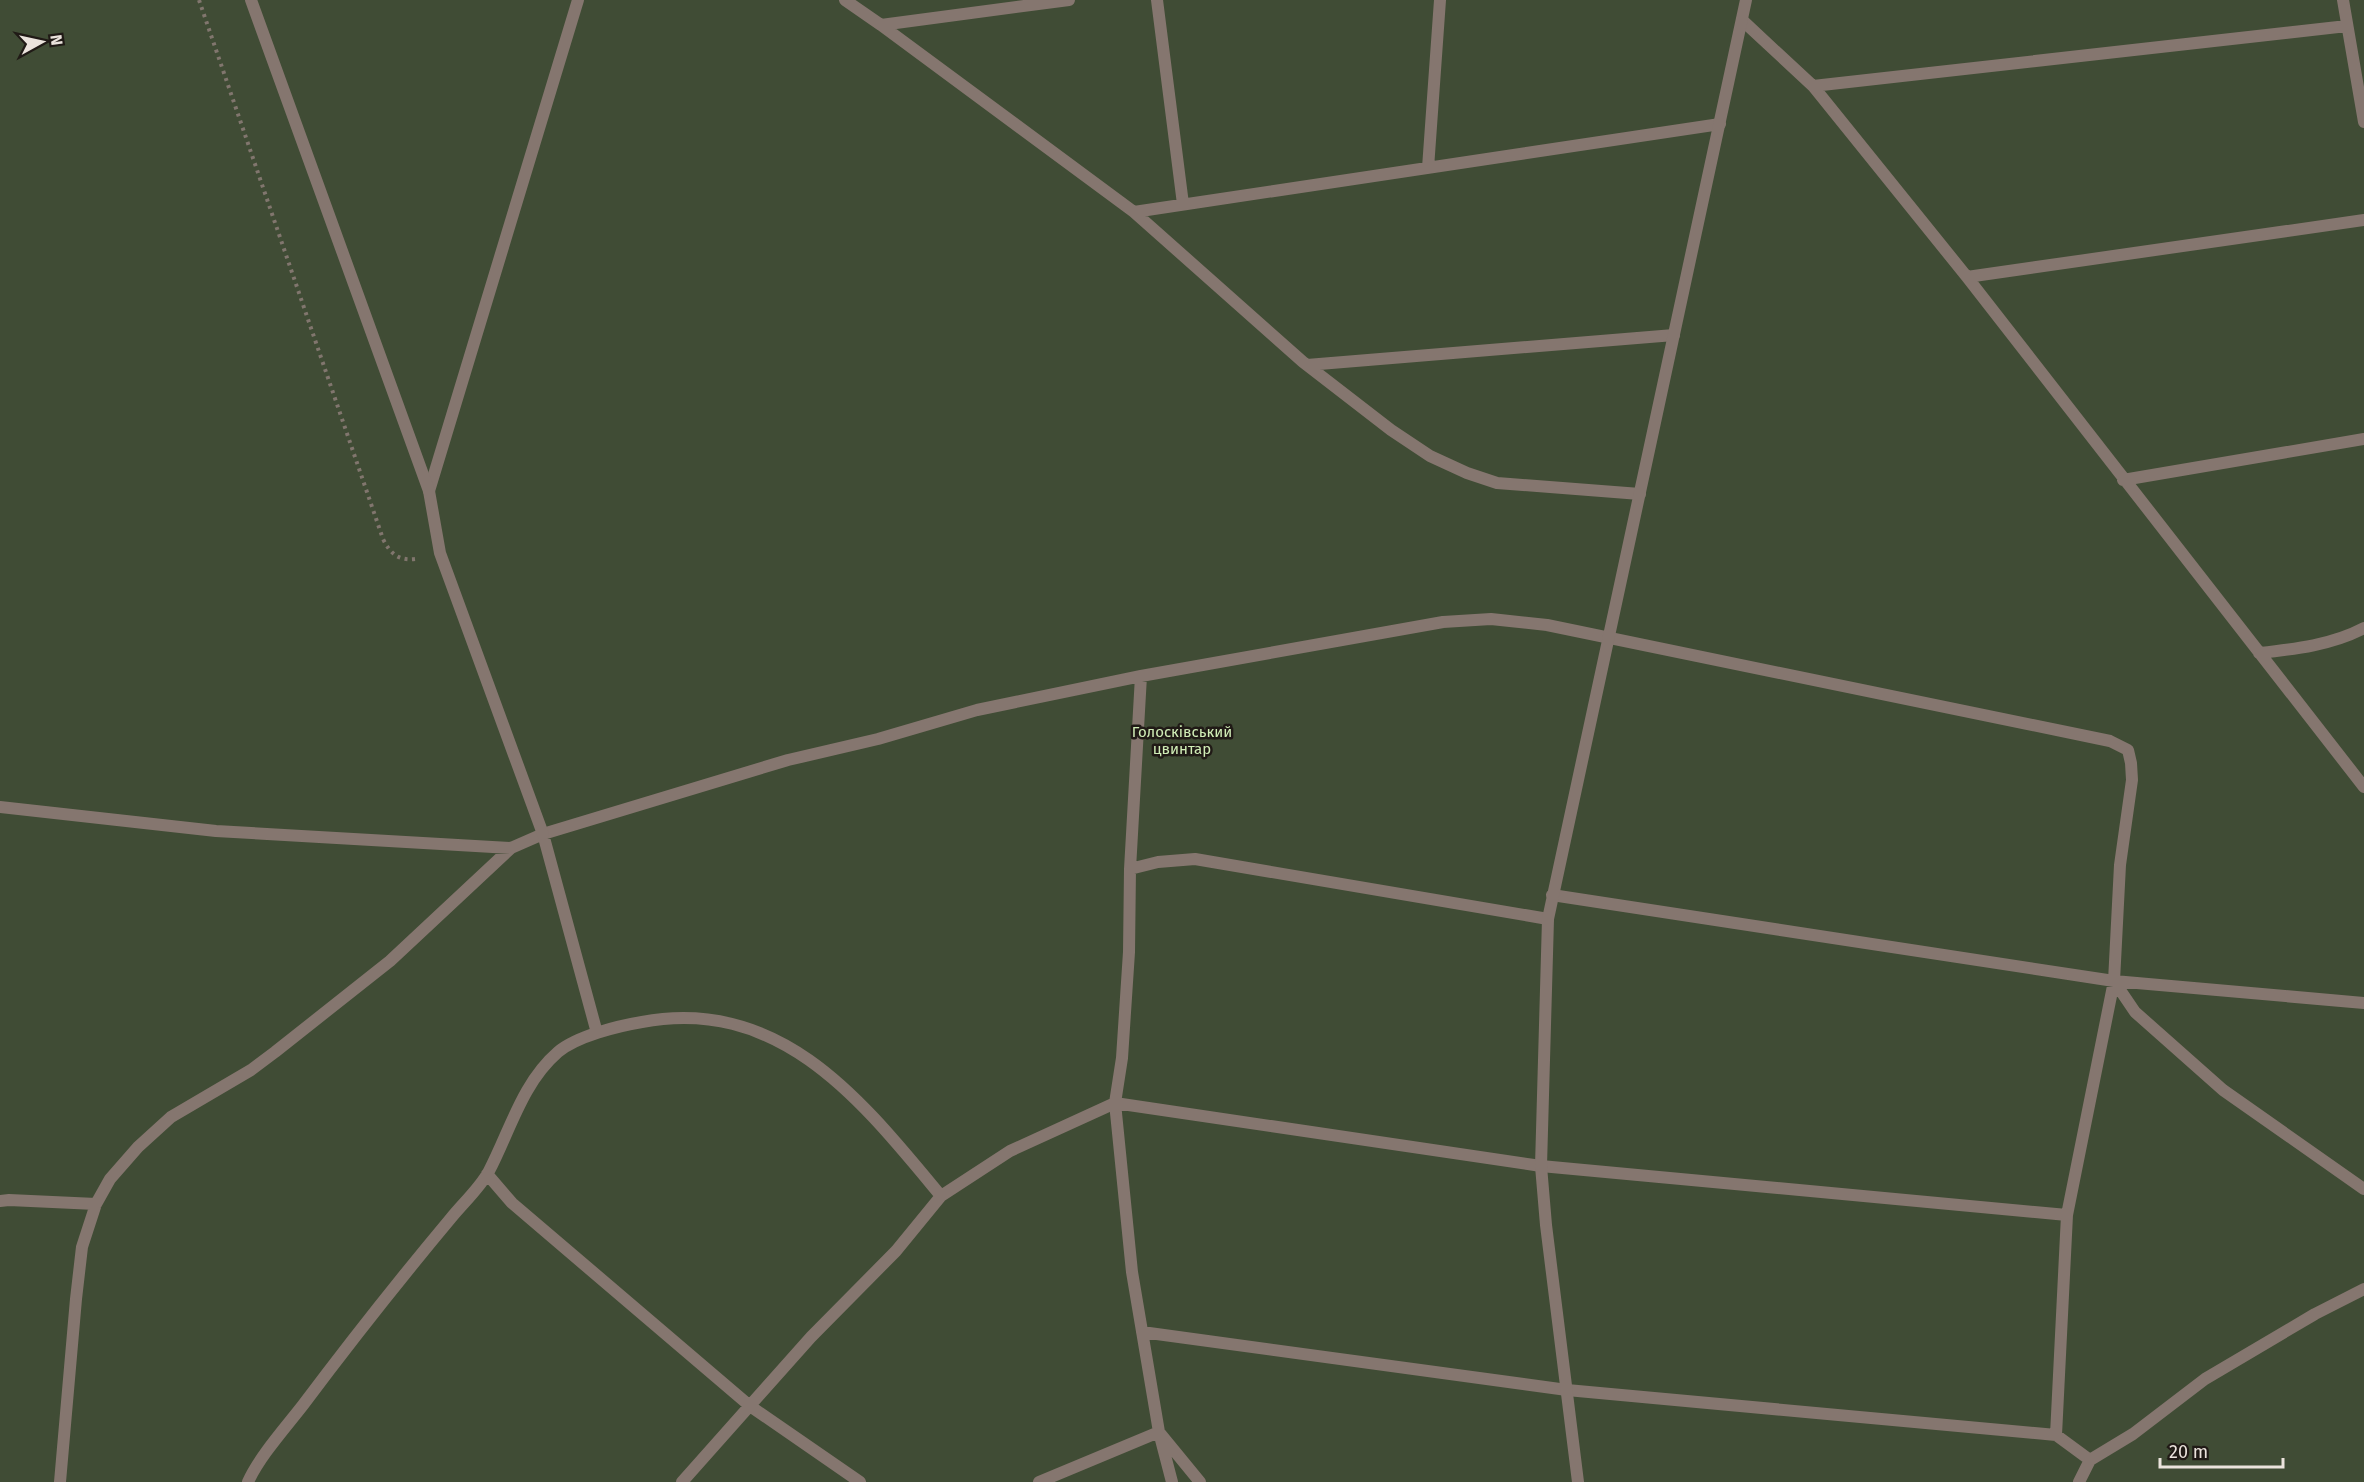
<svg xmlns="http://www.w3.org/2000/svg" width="2364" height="1482" font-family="'Fira Sans',sans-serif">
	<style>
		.green { fill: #404c35 }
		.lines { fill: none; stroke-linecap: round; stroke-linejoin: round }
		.path { stroke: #81766e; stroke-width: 4; stroke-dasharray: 3 4.5; stroke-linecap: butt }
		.lane { stroke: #85766f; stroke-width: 12 }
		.street { stroke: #85766f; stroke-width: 12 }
		.labels { text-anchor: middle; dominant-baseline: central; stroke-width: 5; stroke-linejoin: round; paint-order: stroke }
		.park-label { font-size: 15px; fill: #d1eeb7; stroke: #201a16 }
	</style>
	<rect width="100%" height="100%" fill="#3d3127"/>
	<!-- green -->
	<path class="green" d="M 0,0 L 2364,0 L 2364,1482 L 0,1482 Z"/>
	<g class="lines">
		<!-- path -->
		<path class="path" d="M 199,0 L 383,539 C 390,553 398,561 415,559"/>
		<!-- lane -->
		<path class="lane" d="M 845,0 L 881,25 L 1134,212 L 1303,362 L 1391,430 L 1430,456 L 1467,473 L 1497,483 L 1640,494
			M 1157,0 L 1183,204
			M 2343,0 L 2364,122
			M 1742,20 L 1813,86 L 1967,277 L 2364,787
			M 881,25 L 1069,0
			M 1813,86 L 2347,26
			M 1428,168 L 1440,0
			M 1134,212 L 1720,124
			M 1967,277 L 2364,220
			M 1307,365 L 1674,335
			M 2123,480 L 2364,439
			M 429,491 L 578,0
			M 2259,653 C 2295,649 2332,645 2364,628
			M 1141,676 L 1130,869 L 1129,952 L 1122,1058 L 1115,1103 L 1132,1272 L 1159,1432 L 1172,1482
			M 0,807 L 216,831 L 511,848
			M 543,834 L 597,1033
			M 1130,869 L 1158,862 L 1195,859 L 1548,919
			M 1552,895 L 2114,981 L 2364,1003
			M 2114,981 L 2135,1012 L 2223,1090 L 2364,1189
			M 487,1174 L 512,1203 L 750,1406 L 860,1482
			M 0,1201 L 9,1200 L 96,1204
			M 1142,1332 L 1567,1390 L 2056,1435 L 2090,1460 L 2133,1434 L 2205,1379 L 2315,1314 L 2364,1289
			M 60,1482 L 76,1299 L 82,1247 L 96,1204 L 110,1179 L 138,1147 L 171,1117 L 251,1070 L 275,1052 L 390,961 L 511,848 L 543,834 L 788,760 L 878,739 L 977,710 L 1141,676 L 1443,622 L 1491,619 L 1547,625 L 2110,741 L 2128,750 L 2131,763 L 2132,780 L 2120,865 L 2114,981 L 2067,1215 L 2056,1435
			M 248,1482 C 259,1457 286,1427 303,1405 C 351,1341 400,1279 451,1218 C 463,1203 480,1188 489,1171 C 510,1131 522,1083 558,1052 C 577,1036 618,1026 642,1022 C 781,996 862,1101 941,1196
			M 682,1482 L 811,1337 L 896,1251 L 941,1196 L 1010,1151 L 1115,1103 L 1541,1166 L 2067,1215
			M 1039,1482 L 1159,1432 L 1200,1482
			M 2079,1482 L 2090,1460"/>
		<!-- street -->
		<path class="street" d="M 251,0 L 429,491 L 440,553 L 543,834
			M 1578,1482 L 1546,1225 L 1541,1166 L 1548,919 L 1746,0"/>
	</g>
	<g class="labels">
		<!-- park labels -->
		<g class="park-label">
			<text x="1182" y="732">Голосківський<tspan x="1182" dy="17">цвинтар</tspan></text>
		</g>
	</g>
	<!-- north arrow -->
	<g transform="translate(42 42) rotate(82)" stroke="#201a16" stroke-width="4.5" paint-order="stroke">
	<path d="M0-4.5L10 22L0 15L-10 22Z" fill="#ebe3dd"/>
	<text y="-9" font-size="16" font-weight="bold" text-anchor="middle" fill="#ebe3dd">N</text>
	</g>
	<!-- scale -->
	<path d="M2160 1458v9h123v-9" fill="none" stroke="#ebe3dd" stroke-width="3"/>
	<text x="2169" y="1458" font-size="18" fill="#ebe3dd" stroke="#201a16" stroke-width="4.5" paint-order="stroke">20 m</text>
</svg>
